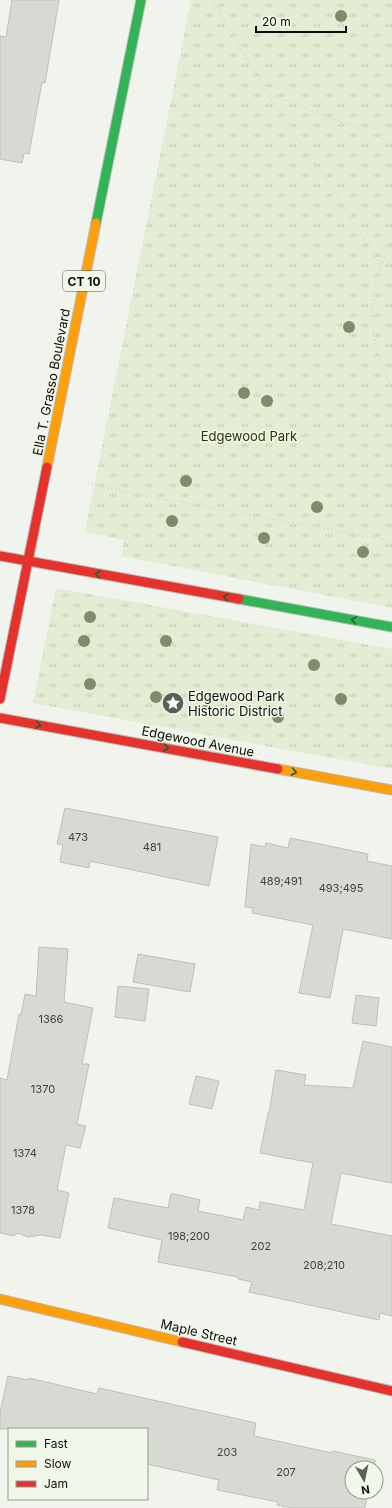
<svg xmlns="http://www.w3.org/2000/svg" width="392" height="1508" font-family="Inter,sans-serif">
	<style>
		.grass { fill: url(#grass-tufts) }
		.building { fill: #d7dad3; stroke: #bdc0ba }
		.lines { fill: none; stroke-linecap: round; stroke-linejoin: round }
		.fast-casing { stroke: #b7bab4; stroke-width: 11 }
		.slow-casing { stroke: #b7bab4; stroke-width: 11 }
		.jam-casing { stroke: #b7bab4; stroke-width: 11 }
		.path { stroke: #d9dad8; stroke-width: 2.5; stroke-dasharray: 1 3; stroke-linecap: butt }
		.fast { stroke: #30b455; stroke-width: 9 }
		.slow { stroke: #ff9f0a; stroke-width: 9 }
		.jam { stroke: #e5322d; stroke-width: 9 }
		.tree { fill: #818b6b }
		.oneway { stroke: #1e602f }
		.labels { text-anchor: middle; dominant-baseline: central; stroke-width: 3; stroke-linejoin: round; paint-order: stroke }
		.number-label { font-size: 11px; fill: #3f403c }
		.shield { fill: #f1f7e9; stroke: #51534c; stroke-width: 1 }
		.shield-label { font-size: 12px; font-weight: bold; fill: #0c0d09 }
		.street-label { font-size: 13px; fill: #0c0d09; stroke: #f1f7e9 }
		.park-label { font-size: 13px; fill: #273502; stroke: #f1f7e9 }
		.poi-label { font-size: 13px; fill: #0c0d09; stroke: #f1f7e9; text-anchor: start }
	</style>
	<defs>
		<pattern id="grass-tufts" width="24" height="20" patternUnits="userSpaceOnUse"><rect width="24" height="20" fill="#e2edd4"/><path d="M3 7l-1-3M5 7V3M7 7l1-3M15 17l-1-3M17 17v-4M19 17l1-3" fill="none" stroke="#c1cab5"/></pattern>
	</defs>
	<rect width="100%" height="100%" fill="#f0f4ec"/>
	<!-- grass -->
	<path class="grass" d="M 191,0 L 392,0 L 392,608 L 121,556 L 124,540 L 85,532 Z
		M 56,588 L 392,649 L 392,769 L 33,703 Z"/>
	<!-- building -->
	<path class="building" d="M 12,0 L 59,0 L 45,83 L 42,82 L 29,154 L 24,153 L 22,163 L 0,159 L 0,36 L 6,37 Z
		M 65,808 L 218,837 L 209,886 L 90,861 L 89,868 L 60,862 L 63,845 L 57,844 Z
		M 290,838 L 368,854 L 367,861 L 392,866 L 392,939 L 343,929 L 330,998 L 299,993 L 313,925 L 252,913 L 253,908 L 245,907 L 251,844 L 265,847 L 266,843 L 288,848 Z
		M 39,947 L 68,949 L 64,1002 L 93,1008 L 82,1064 L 89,1064 L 77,1124 L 86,1126 L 80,1148 L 66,1145 L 57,1190 L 69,1193 L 60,1238 L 41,1235 L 28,1237 L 18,1233 L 14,1236 L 0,1233 L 0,1078 L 7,1080 L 19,1014 L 21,1015 L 25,994 L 36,996 Z
		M 138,954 L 195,964 L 190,992 L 133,982 Z
		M 118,986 L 149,989 L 145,1021 L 115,1017 Z
		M 356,995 L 379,998 L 376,1026 L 352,1023 Z
		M 363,1041 L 392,1047 L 392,1183 L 341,1173 L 331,1224 L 392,1236 L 392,1316 L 380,1313 L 379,1320 L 249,1292 L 252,1282 L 238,1279 L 238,1277 L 158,1262 L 162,1240 L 108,1228 L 114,1198 L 168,1208 L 171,1194 L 175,1194 L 200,1200 L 198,1211 L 243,1220 L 246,1207 L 259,1210 L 260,1202 L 304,1210 L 313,1163 L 260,1153 L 268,1113 L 269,1113 L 276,1070 L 306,1075 L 304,1085 L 353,1088 Z
		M 196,1076 L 219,1081 L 212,1109 L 189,1104 Z
		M 8,1376 L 28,1380 L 29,1378 L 97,1394 L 99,1388 L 256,1423 L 254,1436 L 332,1453 L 333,1451 L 375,1460 L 374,1468 L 352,1468 L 352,1492 L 368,1492 L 365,1508 L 292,1508 L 277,1505 L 278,1502 L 217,1490 L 219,1480 L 147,1464 L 147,1429 L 0,1429 L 0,1412 Z"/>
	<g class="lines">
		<!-- fast casing -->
		<g class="fast-casing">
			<path id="fast" d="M 96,223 L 141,0
				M 239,599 L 392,627"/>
		</g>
		<!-- slow casing -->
		<g class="slow-casing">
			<path id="slow" d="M 47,467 L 96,223
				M 278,769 L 392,790
				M 0,1299 L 182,1342"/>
		</g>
		<!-- jam casing -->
		<g class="jam-casing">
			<path id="jam" d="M 0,556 L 239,599
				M 0,699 L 47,467
				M 0,718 L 278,769
				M 182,1342 L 392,1391"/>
		</g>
		<!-- path -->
		<path class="path" d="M 212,0 L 267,93 L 331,187 L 381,265
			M 267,93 L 392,142
			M 392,243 C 366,285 366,345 392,387
			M 88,483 L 131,493 L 392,541"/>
		<!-- fast -->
		<use href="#fast" class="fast"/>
		<!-- slow -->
		<use href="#slow" class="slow"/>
		<!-- jam -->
		<use href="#jam" class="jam"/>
	</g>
	<!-- trees -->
	<g class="tree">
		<circle cx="341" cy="16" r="6"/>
		<circle cx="349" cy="327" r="6"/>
		<circle cx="244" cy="393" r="6"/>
		<circle cx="267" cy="401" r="6"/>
		<circle cx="186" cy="481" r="6"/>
		<circle cx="317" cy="507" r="6"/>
		<circle cx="172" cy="521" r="6"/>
		<circle cx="264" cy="538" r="6"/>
		<circle cx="363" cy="552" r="6"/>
		<circle cx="90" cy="617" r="6"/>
		<circle cx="84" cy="641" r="6"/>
		<circle cx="166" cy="641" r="6"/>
		<circle cx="314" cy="665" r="6"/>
		<circle cx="90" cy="684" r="6"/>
		<circle cx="156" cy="697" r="6"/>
		<circle cx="341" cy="699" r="6"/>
		<circle cx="207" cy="710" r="6"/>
		<circle cx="278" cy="717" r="6"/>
	</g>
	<!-- one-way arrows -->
	<defs><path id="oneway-chevron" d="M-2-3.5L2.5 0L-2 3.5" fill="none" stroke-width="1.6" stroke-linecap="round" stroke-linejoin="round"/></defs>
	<g class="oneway">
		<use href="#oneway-chevron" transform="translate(98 574) rotate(-170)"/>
		<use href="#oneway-chevron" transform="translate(226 597) rotate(-170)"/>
		<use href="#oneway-chevron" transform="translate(354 620) rotate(-170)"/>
		<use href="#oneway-chevron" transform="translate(38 725) rotate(10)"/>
		<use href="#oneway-chevron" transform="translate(166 748) rotate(11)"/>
		<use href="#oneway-chevron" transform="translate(294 772) rotate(11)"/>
	</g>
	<!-- icons -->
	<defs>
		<g id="sight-disc" transform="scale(1.15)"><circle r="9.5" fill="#5c5e58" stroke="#f1f7e9"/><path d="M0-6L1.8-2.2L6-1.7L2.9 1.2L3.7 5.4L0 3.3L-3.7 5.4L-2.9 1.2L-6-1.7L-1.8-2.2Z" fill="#fff"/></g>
	</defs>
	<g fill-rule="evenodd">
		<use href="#sight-disc" x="173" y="703"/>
	</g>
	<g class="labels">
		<!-- number labels -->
		<g class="number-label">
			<text x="78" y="837">473</text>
			<text x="152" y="847">481</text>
			<text x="281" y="881">489;491</text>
			<text x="341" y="888">493;495</text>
			<text x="51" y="1019">1366</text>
			<text x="43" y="1089">1370</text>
			<text x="25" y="1153">1374</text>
			<text x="23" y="1210">1378</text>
			<text x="189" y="1236">198;200</text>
			<text x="261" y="1246">202</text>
			<text x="324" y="1265">208;210</text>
			<text x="227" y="1452">203</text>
			<text x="286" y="1472">207</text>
		</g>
		<!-- shield labels -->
		<rect class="shield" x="63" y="271" width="42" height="20" rx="3"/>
		<g class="shield-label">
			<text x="84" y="281">CT 10</text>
		</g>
		<!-- street labels -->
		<g class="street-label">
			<text transform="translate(51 382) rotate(-79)">Ella T. Grasso Boulevard</text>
			<text transform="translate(198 741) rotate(11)">Edgewood Avenue</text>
			<text transform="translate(199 1332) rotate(13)">Maple Street</text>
		</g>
		<!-- park labels -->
		<g class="park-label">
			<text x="249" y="436">Edgewood Park</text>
		</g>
		<!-- poi labels -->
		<g class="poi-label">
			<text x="188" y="696">Edgewood Park<tspan x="188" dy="15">Historic District</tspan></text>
		</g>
	</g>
	<!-- legend -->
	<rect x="8" y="1428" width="140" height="72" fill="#f1f7e9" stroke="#95998f"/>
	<rect x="16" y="1441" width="20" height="6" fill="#30b455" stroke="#95998f"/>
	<text x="44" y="1448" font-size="12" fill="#0c0d09">Fast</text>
	<rect x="16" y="1461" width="20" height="6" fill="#ff9f0a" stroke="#95998f"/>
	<text x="44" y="1468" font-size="12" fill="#0c0d09">Slow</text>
	<rect x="16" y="1481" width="20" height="6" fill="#e5322d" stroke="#95998f"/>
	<text x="44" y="1488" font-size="12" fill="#0c0d09">Jam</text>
	<!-- north arrow -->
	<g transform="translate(364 1480) rotate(171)"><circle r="19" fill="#f1f7e9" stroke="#95998f"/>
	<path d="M0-3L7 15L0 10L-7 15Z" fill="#5c5e58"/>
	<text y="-6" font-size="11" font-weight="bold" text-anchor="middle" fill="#0c0d09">N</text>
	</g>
	<!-- scale -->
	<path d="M256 26v6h90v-6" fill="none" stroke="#0c0d09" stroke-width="2"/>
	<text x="262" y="26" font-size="12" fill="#0c0d09" stroke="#f1f7e9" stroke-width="3" paint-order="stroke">20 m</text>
</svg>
